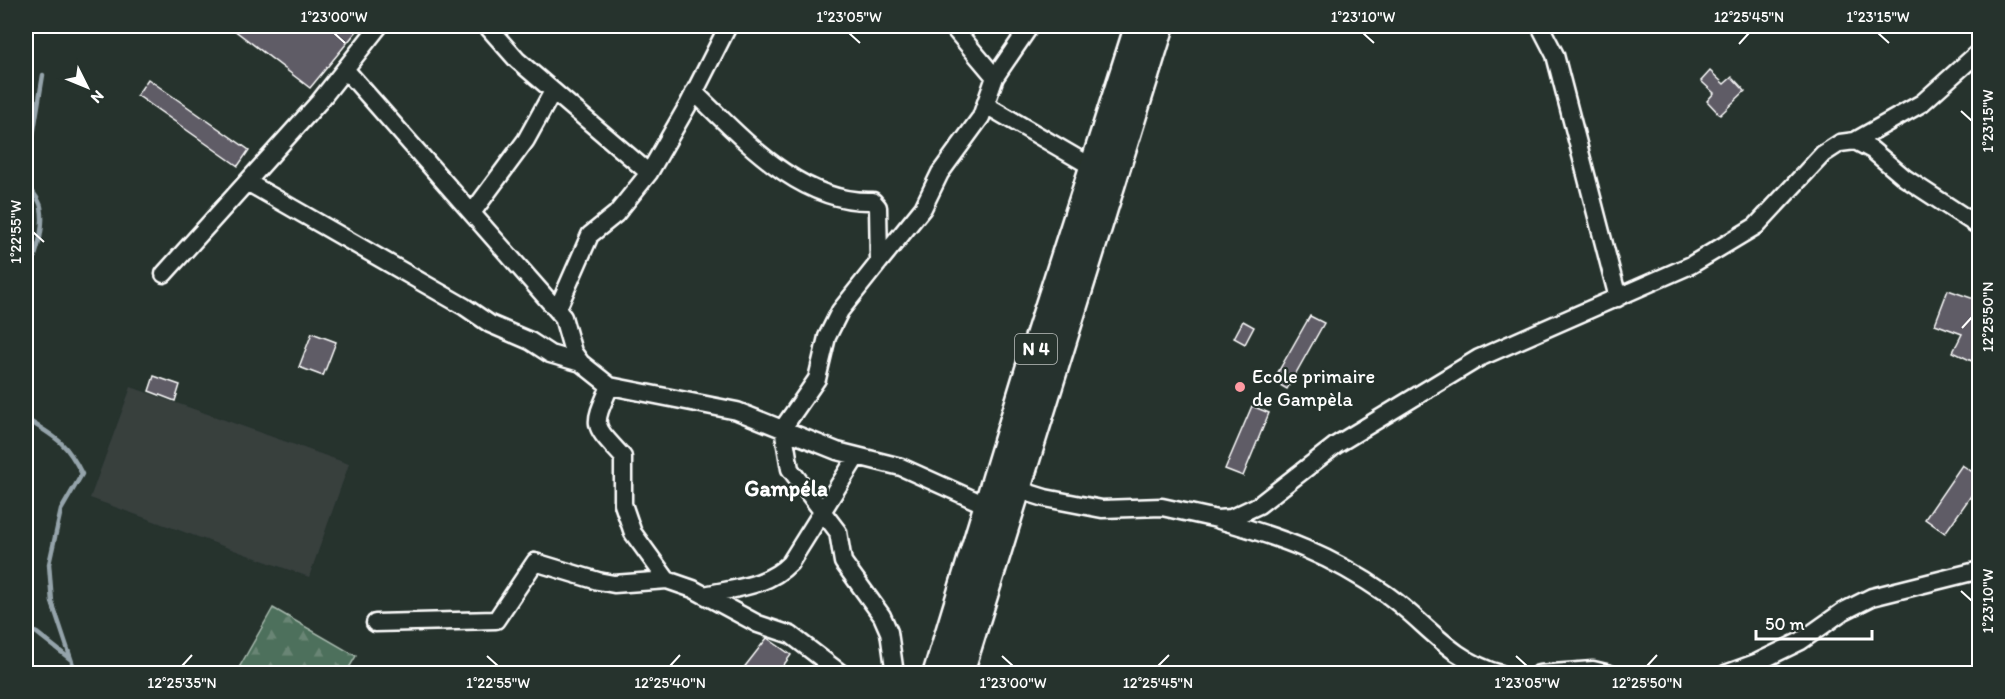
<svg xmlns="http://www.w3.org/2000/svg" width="2005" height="699" font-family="Itim,sans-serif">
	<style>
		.built { fill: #373f3e }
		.forest { fill: url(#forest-firs); stroke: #a6b8ad; stroke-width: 1.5 }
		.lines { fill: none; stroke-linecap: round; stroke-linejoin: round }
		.stream { stroke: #95a4ab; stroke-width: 4.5 }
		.building { fill: #5f5b66; stroke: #fff; stroke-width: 1.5 }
		.minor-casing { stroke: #fff; stroke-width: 21 }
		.trunk-casing { stroke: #fff; stroke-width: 32 }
		.minor { stroke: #26332d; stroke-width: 16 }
		.trunk { stroke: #26332d; stroke-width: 27 }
		.ticks { fill: none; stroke: #fff; stroke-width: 2 }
		.poi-dot { fill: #ff9aa2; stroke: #26332d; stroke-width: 2 }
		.labels { text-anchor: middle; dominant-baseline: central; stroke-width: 4.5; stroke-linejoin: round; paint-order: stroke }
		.shield { fill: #26332d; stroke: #bec2c0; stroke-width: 1.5 }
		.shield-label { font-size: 18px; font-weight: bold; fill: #fff }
		.poi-label { font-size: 20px; fill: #fff; stroke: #26332d; text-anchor: start }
		.quarter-label { font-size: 22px; font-weight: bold; fill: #fff; stroke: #26332d }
		.neatline { fill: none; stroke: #fff; stroke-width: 2 }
		.ticks-label { font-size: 15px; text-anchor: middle; fill: #fff }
	</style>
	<defs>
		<pattern id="forest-firs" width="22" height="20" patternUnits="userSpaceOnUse" patternTransform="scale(1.5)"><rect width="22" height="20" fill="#4e705b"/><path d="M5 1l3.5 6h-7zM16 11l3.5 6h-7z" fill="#698574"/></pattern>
	</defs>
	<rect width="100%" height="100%" fill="#26332d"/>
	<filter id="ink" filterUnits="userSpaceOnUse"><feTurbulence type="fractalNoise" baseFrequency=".0167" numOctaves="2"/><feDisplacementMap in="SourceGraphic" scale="12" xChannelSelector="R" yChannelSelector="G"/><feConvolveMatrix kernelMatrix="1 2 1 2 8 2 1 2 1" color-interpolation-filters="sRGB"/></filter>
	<g filter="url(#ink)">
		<!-- built -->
		<path class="built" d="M 131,387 L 349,464 L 309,577 L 90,498 Z"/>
		<!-- forest -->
		<path class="forest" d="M 273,608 L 356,656 L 346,673 L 236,673 Z"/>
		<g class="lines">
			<!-- stream -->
			<path class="stream" d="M 26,283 C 33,259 46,233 41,207 C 39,196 28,190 26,178 L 43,75
				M 26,419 C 56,437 66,442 82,474 L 61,510 L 49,564 L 52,602 L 76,674
				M 26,628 L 37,633 L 70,659"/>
		</g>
		<!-- building -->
		<path class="building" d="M 229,26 L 361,26 L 310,88 Z
			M 1710,71 L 1724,84 L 1732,77 L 1745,91 L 1720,115 L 1707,101 L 1714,93 L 1701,81 Z
			M 148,79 L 249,150 L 238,166 L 137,95 Z
			M 1948,290 L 1980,301 L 1980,365 L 1953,352 L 1962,334 L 1935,324 Z
			M 1310,316 L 1324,323 L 1287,389 L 1273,381 Z
			M 1243,321 L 1254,327 L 1245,344 L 1234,338 Z
			M 312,333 L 336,342 L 323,376 L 299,367 Z
			M 154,376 L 180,385 L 175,401 L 149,391 Z
			M 1252,406 L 1269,413 L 1243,476 L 1225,469 Z
			M 1962,465 L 1980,477 L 1980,483 L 1945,533 L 1925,519 Z
			M 767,638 L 791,655 L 777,674 L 739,674 Z"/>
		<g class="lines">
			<!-- minor casing -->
			<g class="minor-casing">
				<path id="minor" d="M 487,26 L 517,60 L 649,173
					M 952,26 L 995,77
					M 1540,26 L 1555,55 L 1618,298
					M 345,69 L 563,317 L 573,352 L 581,363 L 610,386 L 737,411 L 837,451 L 901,467 L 988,506
					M 694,92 C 743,139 800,204 873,201 L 878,207 L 879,262 L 840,311 L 827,337 L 817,379 L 783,428 L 790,469 L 838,532 L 843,562 L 882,616 L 889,632 L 895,674
					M 986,105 L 1094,168
					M 1855,141 L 1922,103 L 1980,51
					M 247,182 L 465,307 L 490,324 L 530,341 L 550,354 L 581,363
					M 472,213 L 526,140 L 553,91
					M 879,262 L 923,208 L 940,173 L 981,117 L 995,77 L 1030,26
					M 164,274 L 319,102 L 379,26
					M 557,310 L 590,235 L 616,214 L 649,173 L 688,105 L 728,26
					M 610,386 C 592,428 592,423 623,457 L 623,504 L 633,533 L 667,580
					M 1016,489 L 1045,498 L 1102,509 L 1162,507 L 1217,519 L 1231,518 L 1259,505 L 1336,445 L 1479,358 L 1691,265 L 1756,226 L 1823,154 L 1840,143 L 1855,141 L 1872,150 L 1905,178 L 1980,227
					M 1219,520 C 1283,538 1330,555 1386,594 C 1427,623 1450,660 1501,674
					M 705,595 C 736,588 768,586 790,563 L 857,456
					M 375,623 L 496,620 L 535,562 L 598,581 L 614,584 L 667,580 L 693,589 L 758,624 L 791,635 L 842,674
					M 1539,674 L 1593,670 L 1610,674
					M 1725,674 L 1758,662 L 1801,641 L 1842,612 L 1872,597 L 1980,570"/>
			</g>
			<!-- trunk casing -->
			<g class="trunk-casing">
				<path id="trunk" d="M 937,674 L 1039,338 L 1139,26
					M 959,674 L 1160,26"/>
			</g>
			<!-- minor -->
			<use href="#minor" class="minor"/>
			<!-- trunk -->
			<use href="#trunk" class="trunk"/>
		</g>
	</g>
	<!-- ticks -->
	<path class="ticks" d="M 334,33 L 345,43M 849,33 L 860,43M 1363,33 L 1374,43M 1878,33 L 1889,43M 1739,44 L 1749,33M 1961,111 L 1972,121M 33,232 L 44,242M 1962,328 L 1972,317M 1961,591 L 1972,601M 487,656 L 498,666M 1002,656 L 1013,666M 1516,656 L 1527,666M 182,666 L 192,655M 670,666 L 680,655M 1158,666 L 1169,655M 1647,666 L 1657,655"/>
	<!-- markers -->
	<circle class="poi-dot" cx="1240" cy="387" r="6"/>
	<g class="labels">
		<!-- shield labels -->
		<rect class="shield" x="1015" y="334" width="42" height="30" rx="4.5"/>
		<g class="shield-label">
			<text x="1036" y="349">N 4</text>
		</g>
		<!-- poi labels -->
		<g class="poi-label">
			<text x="1252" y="376">Ecole primaire<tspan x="1252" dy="23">de Gampèla</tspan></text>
		</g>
		<!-- quarter labels -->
		<g class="quarter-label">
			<text x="786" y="488">Gampéla</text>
		</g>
	</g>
	<!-- margin -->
	<rect width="2005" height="699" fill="none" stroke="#26332d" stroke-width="66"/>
	<!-- north arrow -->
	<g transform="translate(87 87) rotate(133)" stroke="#26332d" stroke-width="4.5" paint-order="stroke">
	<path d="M0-4.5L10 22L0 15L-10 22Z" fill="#ffffff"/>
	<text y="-9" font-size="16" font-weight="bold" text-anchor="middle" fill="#ffffff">N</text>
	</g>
	<!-- scale -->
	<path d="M1756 630v9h116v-9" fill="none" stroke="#ffffff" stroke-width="3"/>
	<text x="1765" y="630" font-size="18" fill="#ffffff" stroke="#26332d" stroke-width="4.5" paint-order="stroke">50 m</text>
	<rect x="33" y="33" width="1939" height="633" class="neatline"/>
	<g class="ticks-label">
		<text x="334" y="22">1°23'00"W</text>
		<text x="849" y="22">1°23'05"W</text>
		<text x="1363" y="22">1°23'10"W</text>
		<text x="1749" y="22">12°25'45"N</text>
		<text x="1878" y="22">1°23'15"W</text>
		<text transform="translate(1988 121) rotate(-90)" y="5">1°23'15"W</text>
		<text transform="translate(16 232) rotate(-90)" y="5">1°22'55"W</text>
		<text transform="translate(1988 317) rotate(-90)" y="5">12°25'50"N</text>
		<text transform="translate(1988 601) rotate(-90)" y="5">1°23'10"W</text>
		<text x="182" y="688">12°25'35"N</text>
		<text x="498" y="688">1°22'55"W</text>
		<text x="670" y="688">12°25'40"N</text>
		<text x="1013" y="688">1°23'00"W</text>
		<text x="1158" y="688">12°25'45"N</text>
		<text x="1527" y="688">1°23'05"W</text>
		<text x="1647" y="688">12°25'50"N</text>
	</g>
</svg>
